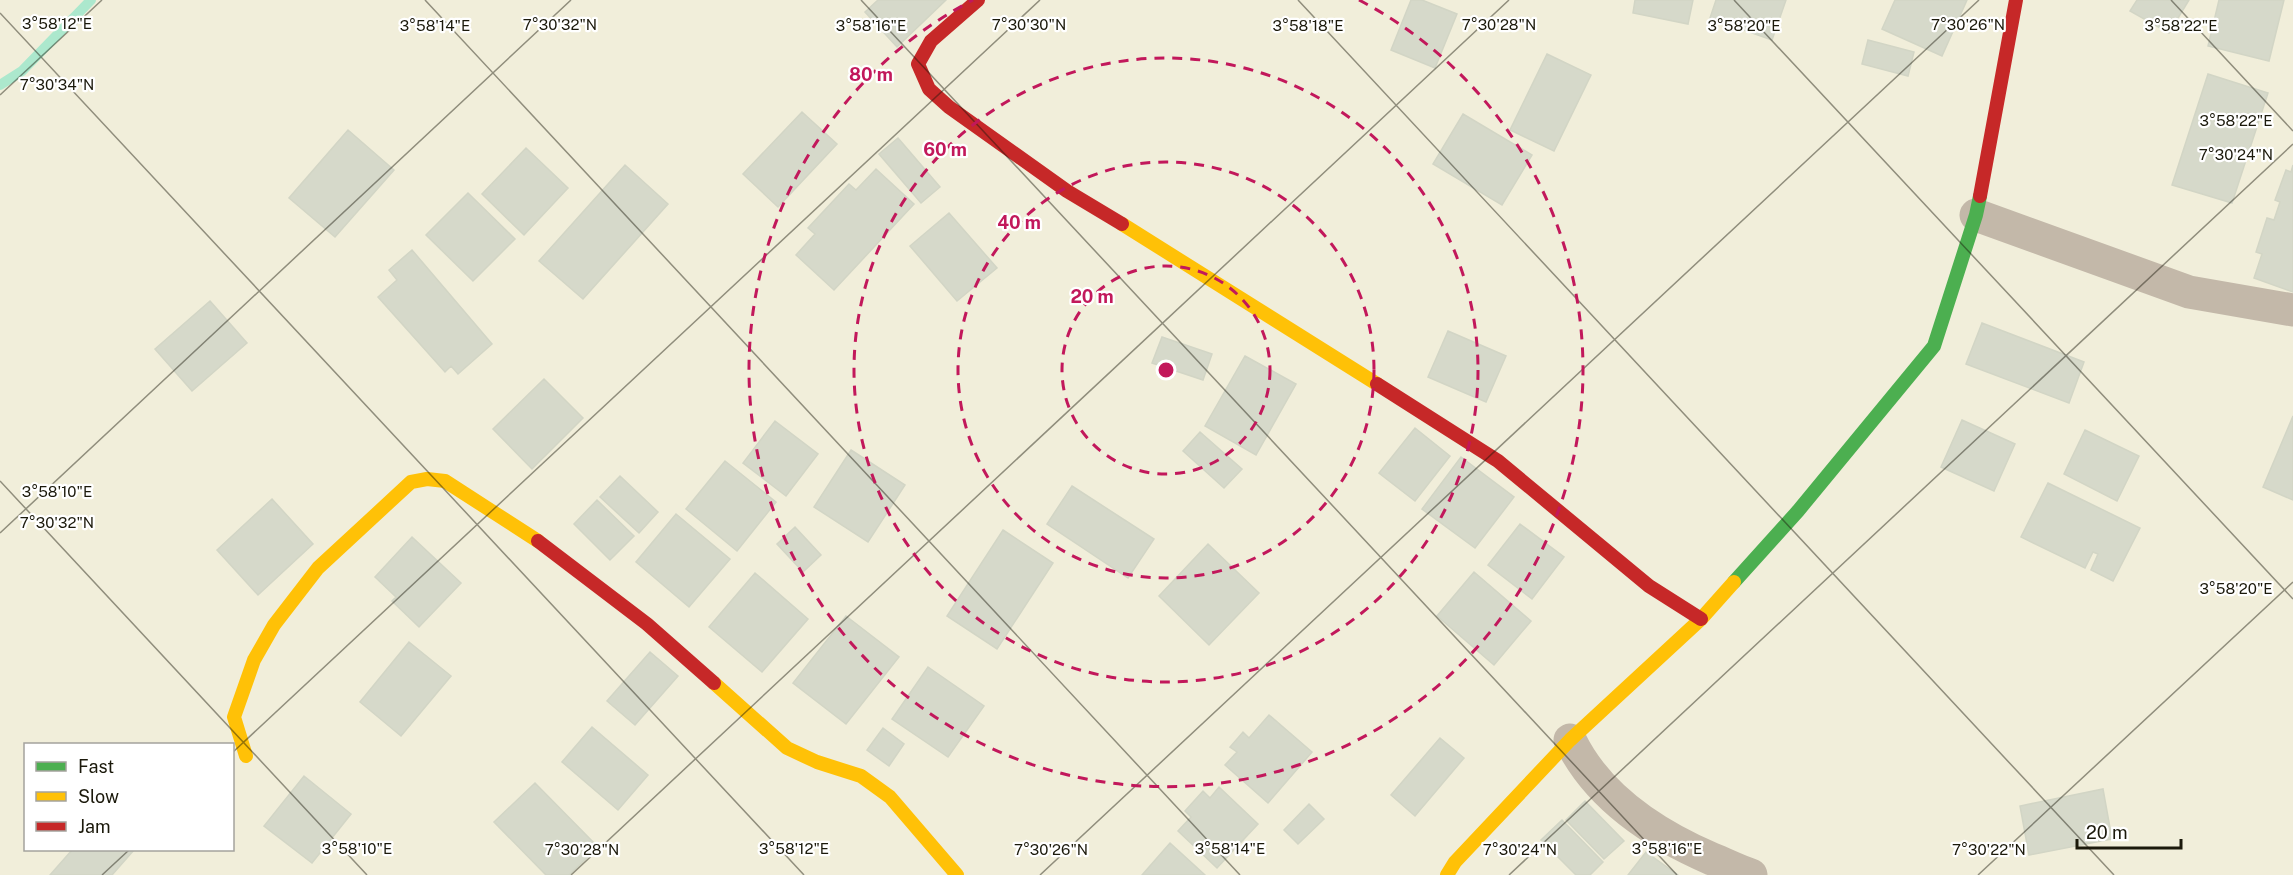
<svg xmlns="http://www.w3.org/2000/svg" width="2293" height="875" font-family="'Public Sans',sans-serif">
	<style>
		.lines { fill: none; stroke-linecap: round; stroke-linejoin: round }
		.stream { stroke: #ace8cd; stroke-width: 10 }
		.building { fill: #d6d9ca; stroke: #d2d5c5; stroke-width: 1.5 }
		.street { stroke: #c3b8a9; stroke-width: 33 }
		.fast { stroke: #4caf50; stroke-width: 14 }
		.slow { stroke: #ffc107; stroke-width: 14 }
		.jam { stroke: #c62828; stroke-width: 14 }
		.ticks { fill: none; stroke: #1b190b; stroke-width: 1.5; stroke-opacity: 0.45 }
		.ring { fill: none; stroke: #c2185b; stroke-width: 3; stroke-dasharray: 10 8 }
		.ticks-label { font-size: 15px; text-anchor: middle; fill: #1b190b; stroke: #fff; stroke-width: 4.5; stroke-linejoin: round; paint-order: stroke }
		.centre { fill: #c2185b; stroke: #fff; stroke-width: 3 }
		.ring-label { font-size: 18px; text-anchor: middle; font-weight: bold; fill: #c2185b; stroke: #fff; stroke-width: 4.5; stroke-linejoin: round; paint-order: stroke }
	</style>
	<rect width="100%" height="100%" fill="#f1eeda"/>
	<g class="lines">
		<!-- stream -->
		<path class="stream" d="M 0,85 L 22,71 L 91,0"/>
	</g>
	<!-- building -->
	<path class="building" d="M 878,0 L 946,0 L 897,47 L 865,12 Z
		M 1411,0 L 1422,0 L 1457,14 L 1435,68 L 1391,50 Z
		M 1635,0 L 1693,0 L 1688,24 L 1633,13 Z
		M 1716,0 L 1786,0 L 1772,40 L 1710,18 Z
		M 1895,0 L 1967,0 L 1942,56 L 1882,29 Z
		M 2137,0 L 2189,0 L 2169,33 L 2130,11 Z
		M 2219,0 L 2284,0 L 2269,61 L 2208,46 Z
		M 1868,40 L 1914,52 L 1908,76 L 1862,64 Z
		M 1547,54 L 1591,75 L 1554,151 L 1510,130 Z
		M 2208,74 L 2268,93 L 2232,203 L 2172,185 Z
		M 802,112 L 837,144 L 778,207 L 743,174 Z
		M 1463,114 L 1532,155 L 1502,205 L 1433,164 Z
		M 348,130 L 394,170 L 335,237 L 289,198 Z
		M 898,138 L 940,187 L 921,203 L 879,154 Z
		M 526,148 L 568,188 L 524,235 L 482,194 Z
		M 625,165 L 668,204 L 583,299 L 539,261 Z
		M 2293,165 L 2293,292 L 2254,278 L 2262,254 L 2256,252 L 2267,218 L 2274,220 L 2280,202 L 2275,200 L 2286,170 L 2291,172 Z
		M 876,169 L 914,204 L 834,290 L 796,255 L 815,234 L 808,228 L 849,184 L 856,190 Z
		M 468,193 L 515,239 L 473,281 L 426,235 Z
		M 949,213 L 997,268 L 957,301 L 910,246 Z
		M 412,250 L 492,344 L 458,374 L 451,366 L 445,372 L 378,297 L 397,280 L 389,270 Z
		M 210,301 L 247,343 L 192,391 L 155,349 Z
		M 1982,323 L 2084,362 L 2069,403 L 1966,364 Z
		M 1448,331 L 1506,356 L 1486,402 L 1428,377 Z
		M 1162,337 L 1212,354 L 1203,380 L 1152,363 Z
		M 1245,356 L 1296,384 L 1256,455 L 1205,426 Z
		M 544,379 L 583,418 L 532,469 L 493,429 Z
		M 2293,416 L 2293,500 L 2263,487 Z
		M 1962,420 L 2015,444 L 1994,491 L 1941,467 Z
		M 775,421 L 818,454 L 786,496 L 743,463 Z
		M 1415,428 L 1450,456 L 1415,501 L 1379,473 Z
		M 2085,430 L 2139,456 L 2117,501 L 2064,474 Z
		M 1200,432 L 1242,469 L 1224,488 L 1183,451 Z
		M 851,450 L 905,485 L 868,542 L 814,507 Z
		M 1461,457 L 1514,497 L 1475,548 L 1422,509 Z
		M 725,461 L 776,502 L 737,551 L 686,509 Z
		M 620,476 L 658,512 L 639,533 L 600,497 Z
		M 2048,483 L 2140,528 L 2113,581 L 2091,570 L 2098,554 L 2093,552 L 2085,568 L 2021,537 Z
		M 1072,486 L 1154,539 L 1128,578 L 1047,524 Z
		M 272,499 L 313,544 L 258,595 L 217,550 Z
		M 597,500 L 634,536 L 610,560 L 574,524 Z
		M 676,514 L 730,559 L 689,607 L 636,562 Z
		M 1520,524 L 1564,557 L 1532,599 L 1488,565 Z
		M 795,527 L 821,555 L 803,572 L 777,544 Z
		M 1003,530 L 1053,563 L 997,649 L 947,616 Z
		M 412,537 L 461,583 L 419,627 L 392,601 L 396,597 L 375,577 Z
		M 1208,544 L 1259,593 L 1209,645 L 1159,596 Z
		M 1474,572 L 1531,621 L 1494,665 L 1437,616 Z
		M 755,573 L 808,619 L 762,672 L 709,627 Z
		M 846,616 L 899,657 L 846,724 L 793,683 Z
		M 409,642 L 451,676 L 401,736 L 360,702 Z
		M 650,652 L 678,676 L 635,725 L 607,701 Z
		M 928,667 L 984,706 L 948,757 L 892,719 Z
		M 1269,715 L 1312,752 L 1268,803 L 1225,765 L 1237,752 L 1230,747 L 1243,732 L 1249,738 Z
		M 592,727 L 648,775 L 618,810 L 562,762 Z
		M 883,728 L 904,744 L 889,766 L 867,750 Z
		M 1440,738 L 1464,758 L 1415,816 L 1391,795 Z
		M 304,776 L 351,814 L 312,863 L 264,826 Z
		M 535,783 L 598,847 L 569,875 L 546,875 L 494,822 Z
		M 1219,787 L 1258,824 L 1217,868 L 1178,831 L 1191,817 L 1185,811 L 1203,791 L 1210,798 Z
		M 2103,789 L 2112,839 L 2029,855 L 2020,806 Z
		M 1585,801 L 1624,841 L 1604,859 L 1566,820 Z
		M 1309,804 L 1324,819 L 1298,844 L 1284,830 Z
		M 1562,820 L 1603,862 L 1590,875 L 1576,875 L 1541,840 Z
		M 1170,843 L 1205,875 L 1142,875 Z
		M 72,850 L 134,850 L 112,875 L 50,875 Z
		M 1646,852 L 1678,875 L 1628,875 Z"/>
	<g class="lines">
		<!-- street -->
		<path class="street" d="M 1976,215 L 2189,292 L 2293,310
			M 1570,740 C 1598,798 1654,834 1712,859 C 1725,864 1738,871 1751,875"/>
		<!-- fast -->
		<path class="fast" d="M 1734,582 L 1798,511 L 1934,346 L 1976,215 L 1980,196"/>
		<!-- slow -->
		<path class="slow" d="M 1122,224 L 1377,384
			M 714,683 L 787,748 L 817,762 L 861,776 L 890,797 L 957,875
			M 246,756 L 234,717 L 254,660 L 274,625 L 318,568 L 411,482 L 427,479 L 445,481 L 538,541
			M 1447,875 L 1455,862 L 1570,740 L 1701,619 L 1734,582"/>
		<!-- jam -->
		<path class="jam" d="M 978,0 L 931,41 L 918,64 L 929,89 L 949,107 L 1067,191 L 1122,224
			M 1980,196 L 2016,0
			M 1377,384 L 1498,461 L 1649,586 L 1701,619
			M 538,541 L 647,624 L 714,683"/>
	</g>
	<!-- ticks -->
	<path class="ticks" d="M 425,0 L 1240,875M 861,0 L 1677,875M 1298,0 L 2114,875M 1734,0 L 2293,599M 2171,0 L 2293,131M 0,13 L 804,875M 0,95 L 102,0M 0,481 L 367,875M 0,533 L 571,0M 232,753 L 1040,0M 102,875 L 129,850M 571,875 L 1509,0M 1040,875 L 1979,0M 1509,875 L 2293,144M 1978,875 L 2293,582"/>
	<!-- distance rings -->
	<g class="ring">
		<circle cx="1166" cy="370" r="104"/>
		<circle cx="1166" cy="370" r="208"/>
		<circle cx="1166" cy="370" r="312"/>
		<path d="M1359 0A417 417 0 1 1 973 0"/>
	</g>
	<g class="ticks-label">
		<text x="57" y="29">3°58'12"E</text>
		<text x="560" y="30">7°30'32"N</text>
		<text x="1029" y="30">7°30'30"N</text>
		<text x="1499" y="30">7°30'28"N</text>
		<text x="1968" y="30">7°30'26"N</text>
		<text x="871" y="31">3°58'16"E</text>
		<text x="1308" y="31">3°58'18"E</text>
		<text x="1744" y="31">3°58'20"E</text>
		<text x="435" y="31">3°58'14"E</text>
		<text x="2181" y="31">3°58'22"E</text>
		<text x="57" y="90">7°30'34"N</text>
		<text x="2236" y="126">3°58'22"E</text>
		<text x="2236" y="160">7°30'24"N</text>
		<text x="57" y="497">3°58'10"E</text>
		<text x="57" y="528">7°30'32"N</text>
		<text x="2236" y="594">3°58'20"E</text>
		<text x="357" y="854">3°58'10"E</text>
		<text x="794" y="854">3°58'12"E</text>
		<text x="1230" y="854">3°58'14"E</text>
		<text x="1667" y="854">3°58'16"E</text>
		<text x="582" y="855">7°30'28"N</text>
		<text x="1051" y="855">7°30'26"N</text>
		<text x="1520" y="855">7°30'24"N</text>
		<text x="1989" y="855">7°30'22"N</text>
	</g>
	<circle cx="1166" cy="370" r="9" class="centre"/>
	<g class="ring-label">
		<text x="871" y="81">80 m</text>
		<text x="945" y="156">60 m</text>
		<text x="1019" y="229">40 m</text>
		<text x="1092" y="303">20 m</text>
	</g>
	<!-- legend -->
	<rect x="24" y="743" width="210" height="108" fill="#ffffff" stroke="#a4a39d" stroke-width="1.5"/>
	<rect x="36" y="762" width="30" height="9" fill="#4caf50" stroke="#a4a39d" stroke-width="1.5"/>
	<text x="78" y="773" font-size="18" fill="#1b190b">Fast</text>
	<rect x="36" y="792" width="30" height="9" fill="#ffc107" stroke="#a4a39d" stroke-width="1.5"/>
	<text x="78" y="803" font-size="18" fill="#1b190b">Slow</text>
	<rect x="36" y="822" width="30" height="9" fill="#c62828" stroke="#a4a39d" stroke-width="1.5"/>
	<text x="78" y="833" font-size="18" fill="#1b190b">Jam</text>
	<!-- scale -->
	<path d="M2077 839v9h104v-9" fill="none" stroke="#1b190b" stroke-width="3"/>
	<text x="2086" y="839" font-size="18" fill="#1b190b" stroke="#ffffff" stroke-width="4.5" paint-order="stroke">20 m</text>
</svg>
